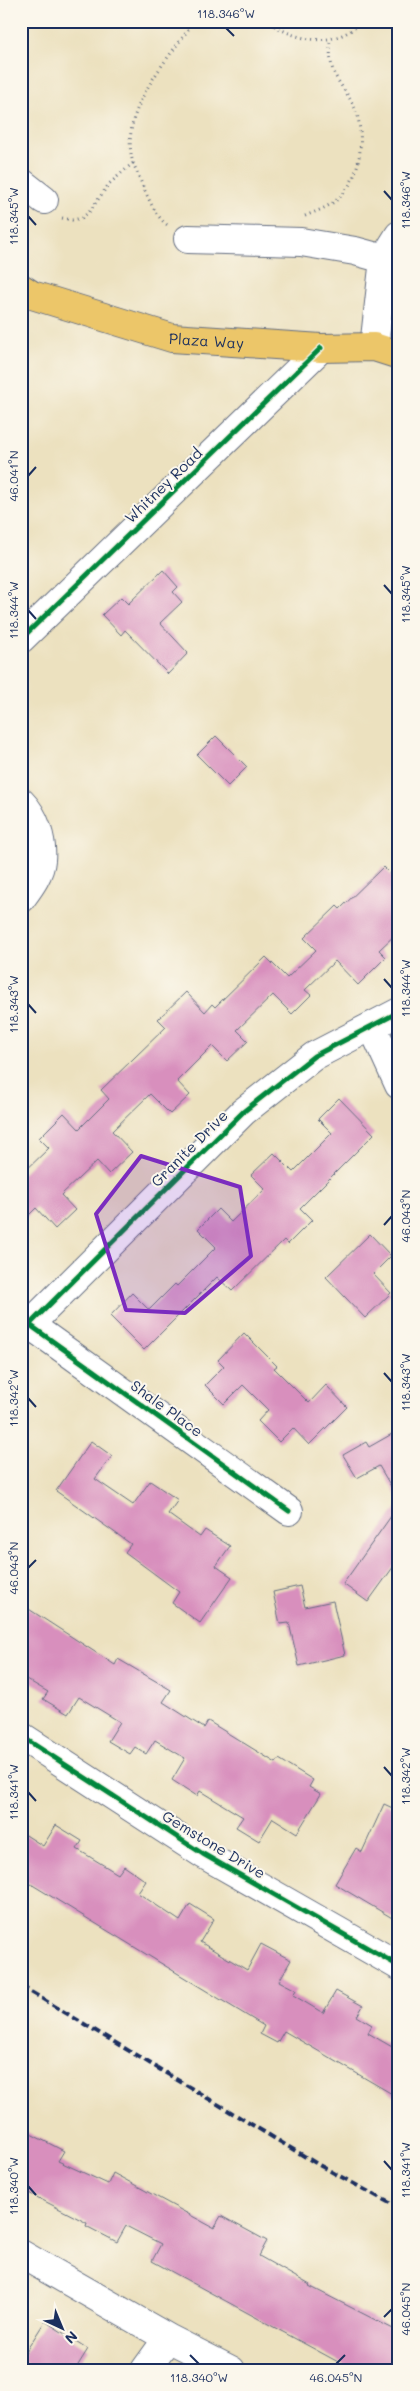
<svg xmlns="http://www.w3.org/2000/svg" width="420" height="2391" font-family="Mali,sans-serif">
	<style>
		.building { fill: #d88fbd }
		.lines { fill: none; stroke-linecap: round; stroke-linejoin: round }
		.minor-casing { stroke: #646d80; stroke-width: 30 }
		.major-casing { stroke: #646d80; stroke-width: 30 }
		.path { stroke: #646d80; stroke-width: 3; stroke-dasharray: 1 4; stroke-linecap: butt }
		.minor { stroke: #fff; stroke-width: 28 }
		.major { stroke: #ecc669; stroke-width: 28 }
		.rail { stroke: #1b2f5e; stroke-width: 4; stroke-dasharray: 8 4; stroke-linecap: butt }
		.cycleway-casing { stroke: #fbf7ec; stroke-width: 8 }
		.cycleway { stroke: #00873e; stroke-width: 5 }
		.marked { fill: #7b2cbf; fill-opacity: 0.2; stroke: #7b2cbf; stroke-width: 4; stroke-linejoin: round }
		.ticks { fill: none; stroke: #1b2f5e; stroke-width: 2 }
		.labels { text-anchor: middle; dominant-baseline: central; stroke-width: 4; stroke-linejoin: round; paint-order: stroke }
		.street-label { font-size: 15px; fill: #1b2f5e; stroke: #fbf7ec }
		.neatline { fill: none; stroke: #1b2f5e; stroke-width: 2 }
		.ticks-label { font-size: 12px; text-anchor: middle; fill: #1b2f5e }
	</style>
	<rect width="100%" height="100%" fill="#fbf7ec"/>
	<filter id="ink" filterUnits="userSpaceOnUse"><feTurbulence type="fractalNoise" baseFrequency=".02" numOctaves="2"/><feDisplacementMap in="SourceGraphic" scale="10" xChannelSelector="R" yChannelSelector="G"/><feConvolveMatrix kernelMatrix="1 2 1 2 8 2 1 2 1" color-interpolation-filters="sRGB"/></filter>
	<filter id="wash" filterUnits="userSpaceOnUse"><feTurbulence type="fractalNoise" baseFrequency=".0096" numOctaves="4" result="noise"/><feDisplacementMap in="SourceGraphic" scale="20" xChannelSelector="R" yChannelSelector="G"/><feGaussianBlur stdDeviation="1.12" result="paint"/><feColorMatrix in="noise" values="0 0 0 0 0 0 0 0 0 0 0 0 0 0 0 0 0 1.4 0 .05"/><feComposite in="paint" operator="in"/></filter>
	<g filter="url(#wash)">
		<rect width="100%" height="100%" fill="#ece1bf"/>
		<g id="blocks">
			<!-- building -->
			<path class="building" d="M 163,570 L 178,587 L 173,592 L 182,602 L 160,623 L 188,653 L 168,674 L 125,630 L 121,635 L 102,615 L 121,597 L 128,604 Z
				M 216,736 L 247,767 L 228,786 L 197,755 Z
				M 383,867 L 399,883 L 399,931 L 379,950 L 386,957 L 358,985 L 335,961 L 305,990 L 311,995 L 292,1014 L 273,995 L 237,1030 L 248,1041 L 227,1061 L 212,1046 L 177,1081 L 190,1095 L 170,1114 L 150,1094 L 112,1131 L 132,1152 L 109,1174 L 97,1161 L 61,1195 L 75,1210 L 55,1229 L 36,1208 L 21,1223 L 21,1175 L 49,1148 L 39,1138 L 64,1113 L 79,1129 L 109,1099 L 101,1090 L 166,1027 L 158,1019 L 186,992 L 205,1012 L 212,1004 L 215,1007 L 266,957 L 287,978 L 316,950 L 304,938 L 337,906 L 340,909 Z
				M 339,1098 L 374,1134 L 300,1208 L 312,1220 L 288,1244 L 284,1240 L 232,1291 L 217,1277 L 144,1350 L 110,1316 L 132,1293 L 149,1310 L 175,1284 L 177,1286 L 216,1247 L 198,1229 L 218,1209 L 231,1222 L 265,1189 L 251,1175 L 274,1153 L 293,1172 L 332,1133 L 318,1119 Z
				M 370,1234 L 391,1256 L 373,1274 L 391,1293 L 365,1318 L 326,1277 Z
				M 244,1333 L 277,1366 L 274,1368 L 309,1403 L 326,1385 L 347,1407 L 309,1445 L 293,1428 L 279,1442 L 258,1421 L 268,1410 L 243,1385 L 224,1404 L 205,1385 L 224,1366 L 218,1360 Z
				M 399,1430 L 399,1500 L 379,1466 L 357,1478 L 343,1455 L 366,1442 L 369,1447 Z
				M 91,1441 L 112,1456 L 95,1479 L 133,1505 L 150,1481 L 178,1500 L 168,1514 L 200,1537 L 205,1530 L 230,1546 L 216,1566 L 232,1577 L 200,1623 L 172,1603 L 179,1592 L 125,1552 L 131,1544 L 56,1491 Z
				M 399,1505 L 399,1559 L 368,1602 L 343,1584 Z
				M 300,1586 L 305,1607 L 333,1601 L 345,1655 L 299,1666 L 289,1623 L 280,1624 L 273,1592 Z
				M 21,1604 L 115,1665 L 118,1659 L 171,1690 L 163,1702 L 204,1728 L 208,1721 L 276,1763 L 279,1759 L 313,1780 L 309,1787 L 321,1794 L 297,1833 L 273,1818 L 259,1841 L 236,1827 L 243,1817 L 200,1791 L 197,1796 L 172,1780 L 185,1758 L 155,1740 L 146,1754 L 135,1747 L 130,1754 L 108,1741 L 120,1722 L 79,1697 L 68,1714 L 43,1699 L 48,1692 L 21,1676 Z
				M 384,1804 L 399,1811 L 399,1922 L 335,1884 L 356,1848 L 362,1852 Z
				M 56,1825 L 82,1841 L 77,1849 L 118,1874 L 124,1866 L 146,1881 L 138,1893 L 180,1921 L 190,1904 L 214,1919 L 200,1942 L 247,1970 L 261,1944 L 291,1960 L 279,1981 L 296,1990 L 293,1995 L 323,2013 L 336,1991 L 363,2006 L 357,2016 L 372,2025 L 368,2033 L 399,2051 L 399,2098 L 284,2031 L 277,2043 L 260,2034 L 264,2026 L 21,1878 L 21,1832 L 43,1846 Z
				M 21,2129 L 64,2151 L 58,2161 L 108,2184 L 113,2173 L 214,2228 L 221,2216 L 267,2241 L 259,2256 L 310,2285 L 309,2286 L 399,2332 L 399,2370 L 353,2370 L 152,2261 L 161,2244 L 126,2226 L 117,2242 L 86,2226 L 87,2223 L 21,2189 Z
				M 45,2321 L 88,2349 L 75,2370 L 37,2370 L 21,2359 Z"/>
		</g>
	</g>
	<g filter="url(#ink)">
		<use href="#blocks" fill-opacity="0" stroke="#646d80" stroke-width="1"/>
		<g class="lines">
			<!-- minor casing -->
			<g class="minor-casing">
				<path id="minor" d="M 21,182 L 44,200
					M 188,239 L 301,242 L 355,251 L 384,259
					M 374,347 L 384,259 L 399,235
					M 21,639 L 321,348
					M 21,802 C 35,816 43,840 41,860 C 40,874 29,888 21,899
					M 372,1026 L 399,1085
					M 30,1325 L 289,1511
					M 21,1333 L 243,1112 L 314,1056 L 399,1012
					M 21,1736 L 203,1854 L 399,1966
					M 21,2254 L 168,2338 L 145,2370
					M 168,2338 L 231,2370"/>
			</g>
			<!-- major casing -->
			<g class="major-casing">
				<g id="major">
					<path id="s1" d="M 21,288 L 32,295 L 172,338 L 321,348 L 374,347 L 399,355"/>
				</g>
			</g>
			<!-- path -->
			<path class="path" d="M 273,21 L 275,26 C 305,44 337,46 363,21
				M 133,163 C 141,180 153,217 169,226
				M 305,216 C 317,211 329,207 339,198 C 361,178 365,138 356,111 C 350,95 336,82 332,67 C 330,58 330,48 330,40
				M 62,218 L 72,220 L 82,218 L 90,211 L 109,184 L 133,163 C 118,110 167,62 194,21"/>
			<!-- minor -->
			<use href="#minor" class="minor"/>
			<!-- major -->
			<use href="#major" class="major"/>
			<!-- rail -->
			<path class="rail" d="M 21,1986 L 319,2165 L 399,2208"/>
			<!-- cycleway casing -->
			<g class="cycleway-casing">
				<path id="cycleway" d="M 21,639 L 321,348
					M 30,1325 L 289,1511
					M 21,1333 L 243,1112 L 314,1056 L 399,1012
					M 21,1736 L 203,1854 L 399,1966"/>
			</g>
			<!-- cycleway -->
			<use href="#cycleway" class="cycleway"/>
		</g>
	</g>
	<!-- marked area -->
	<path class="marked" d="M 141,1156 L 240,1187 L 251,1256 L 185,1313 L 126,1310 L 96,1214 Z"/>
	<!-- ticks -->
	<path class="ticks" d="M 226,28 L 234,36M 384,191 L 392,200M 28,216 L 36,225M 28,476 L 36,467M 384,585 L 392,594M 28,610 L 36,619M 384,979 L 392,988M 28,1004 L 36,1013M 384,1225 L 392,1216M 384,1373 L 392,1382M 28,1398 L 36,1407M 28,1568 L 36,1560M 384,1767 L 392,1776M 28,1792 L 36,1801M 384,2161 L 392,2170M 28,2186 L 36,2195M 384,2317 L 392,2309M 190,2355 L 199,2364M 336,2364 L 345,2355"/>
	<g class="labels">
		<!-- street labels -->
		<g class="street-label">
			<text stroke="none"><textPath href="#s1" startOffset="194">Plaza Way</textPath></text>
			<text transform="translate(163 485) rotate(-44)">Whitney Road</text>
			<text transform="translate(189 1148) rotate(-45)">Granite Drive</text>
			<text transform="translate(167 1408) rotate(36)">Shale Place</text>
			<text transform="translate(214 1844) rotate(31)">Gemstone Drive</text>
		</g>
	</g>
	<!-- margin -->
	<rect width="420" height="2391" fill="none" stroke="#fbf7ec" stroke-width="55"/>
	<!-- north arrow -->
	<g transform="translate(62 2328) rotate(136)" stroke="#fbf7ec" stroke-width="4" paint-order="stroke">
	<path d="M0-4L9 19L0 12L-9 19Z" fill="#1b2f5e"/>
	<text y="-8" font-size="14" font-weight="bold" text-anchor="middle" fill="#1b2f5e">N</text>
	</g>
	<rect x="28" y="28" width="364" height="2336" class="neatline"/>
	<g class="ticks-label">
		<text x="226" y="18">118.346°W</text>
		<text transform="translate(406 200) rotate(-90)" y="4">118.346°W</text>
		<text transform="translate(14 216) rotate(-90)" y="4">118.345°W</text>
		<text transform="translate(14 476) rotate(-90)" y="4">46.041°N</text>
		<text transform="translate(406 594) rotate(-90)" y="4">118.345°W</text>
		<text transform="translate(14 610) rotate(-90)" y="4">118.344°W</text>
		<text transform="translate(406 988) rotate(-90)" y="4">118.344°W</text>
		<text transform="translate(14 1004) rotate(-90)" y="4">118.343°W</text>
		<text transform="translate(406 1216) rotate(-90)" y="4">46.043°N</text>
		<text transform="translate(406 1382) rotate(-90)" y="4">118.343°W</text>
		<text transform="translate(14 1398) rotate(-90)" y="4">118.342°W</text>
		<text transform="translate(14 1568) rotate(-90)" y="4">46.043°N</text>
		<text transform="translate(406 1776) rotate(-90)" y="4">118.342°W</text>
		<text transform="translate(14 1792) rotate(-90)" y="4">118.341°W</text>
		<text transform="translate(406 2170) rotate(-90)" y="4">118.341°W</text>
		<text transform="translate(14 2186) rotate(-90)" y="4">118.340°W</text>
		<text transform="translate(406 2309) rotate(-90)" y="4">46.045°N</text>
		<text x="199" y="2382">118.340°W</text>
		<text x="336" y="2382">46.045°N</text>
	</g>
</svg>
